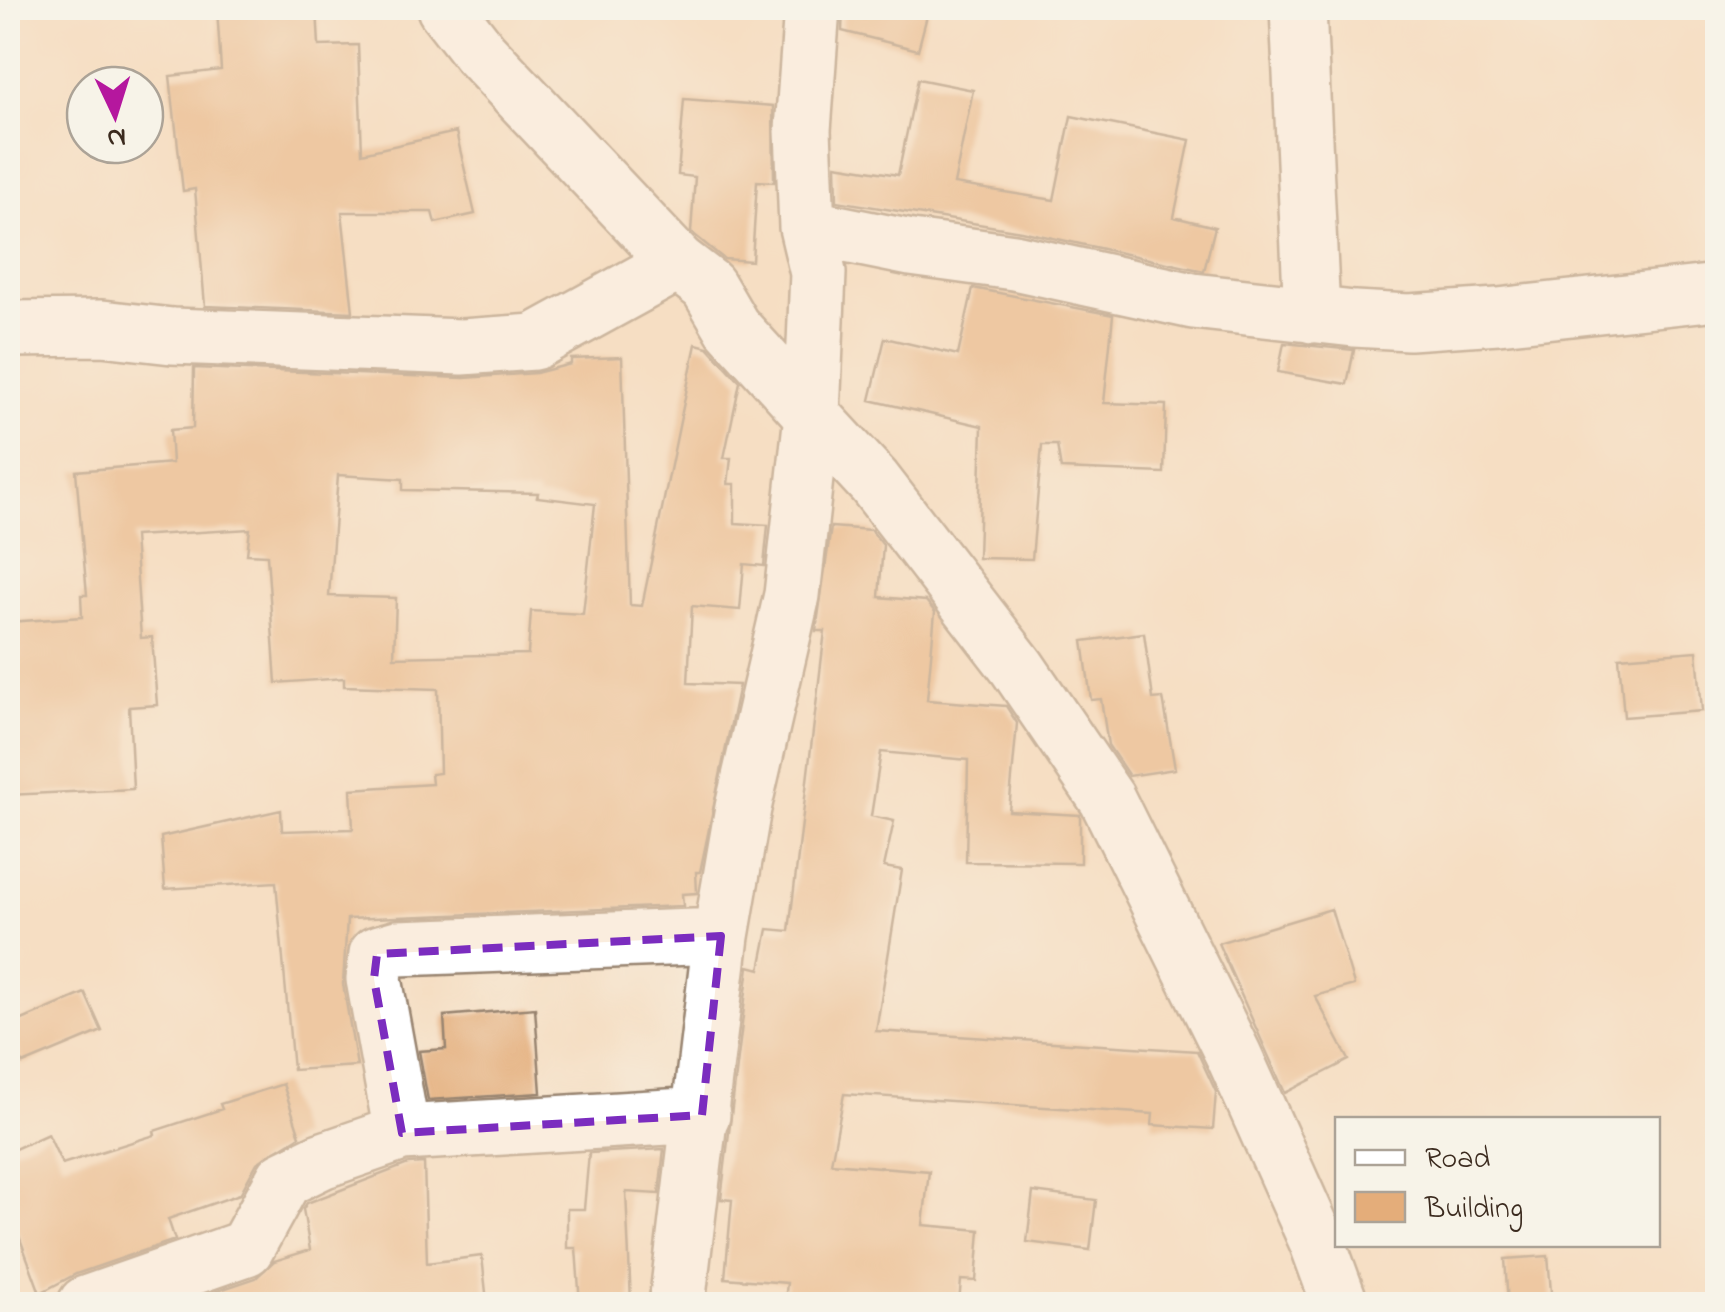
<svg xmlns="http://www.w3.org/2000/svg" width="1725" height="1312" font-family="'Indie Flower',sans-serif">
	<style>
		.building { fill: #e4ad7a; fill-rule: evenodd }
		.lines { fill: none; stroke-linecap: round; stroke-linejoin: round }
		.minor-casing { stroke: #988470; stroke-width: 60 }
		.minor { stroke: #fff; stroke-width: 55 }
		.marked { fill: none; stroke: #7b2cbf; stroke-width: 8; stroke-dasharray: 20 12; stroke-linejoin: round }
	</style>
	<rect width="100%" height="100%" fill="#f7f3e8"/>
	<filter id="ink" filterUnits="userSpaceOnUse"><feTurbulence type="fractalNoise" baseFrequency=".01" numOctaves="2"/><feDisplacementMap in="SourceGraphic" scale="20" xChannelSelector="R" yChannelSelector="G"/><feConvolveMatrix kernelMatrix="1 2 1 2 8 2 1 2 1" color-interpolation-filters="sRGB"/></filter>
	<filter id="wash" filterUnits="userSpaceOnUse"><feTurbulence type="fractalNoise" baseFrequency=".0048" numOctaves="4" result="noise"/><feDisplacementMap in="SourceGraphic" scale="40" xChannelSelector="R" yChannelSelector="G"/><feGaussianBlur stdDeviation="2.25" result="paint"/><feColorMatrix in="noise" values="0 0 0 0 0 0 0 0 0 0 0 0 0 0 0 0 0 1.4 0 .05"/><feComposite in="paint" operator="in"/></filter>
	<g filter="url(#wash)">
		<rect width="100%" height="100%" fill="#f5dec3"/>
		<g id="blocks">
			<!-- building -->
			<path class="building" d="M 217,8 L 317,8 L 319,46 L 358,45 L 362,153 L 456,132 L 475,214 L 435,223 L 432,212 L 342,212 L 353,312 L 205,306 L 195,189 L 183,191 L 170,76 L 221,70 Z
				M 843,8 L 929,8 L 918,50 L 842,31 Z
				M 918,79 L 973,90 L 954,184 L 1054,200 L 1071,116 L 1190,140 L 1174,217 L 1215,227 L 1204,271 L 1021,231 L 837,201 L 836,165 L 898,175 Z
				M 684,99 L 773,106 L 774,182 L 757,181 L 752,261 L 724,259 L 691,232 L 695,177 L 678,175 Z
				M 973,288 L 1113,315 L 1104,403 L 1166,405 L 1164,473 L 1061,469 L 1057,445 L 1042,445 L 1032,559 L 978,558 L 982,426 L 870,400 L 885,338 L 958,355 Z
				M 1284,343 L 1354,350 L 1347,384 L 1278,372 Z
				M 696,344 L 708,347 L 740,382 L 724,458 L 731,458 L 728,484 L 735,484 L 735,523 L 768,525 L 764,566 L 744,564 L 740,610 L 692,606 L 688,683 L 739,685 L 700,872 L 696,872 L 697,893 L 682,894 L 683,906 L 347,919 L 343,984 L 357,1066 L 293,1070 L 276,882 L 165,889 L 161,837 L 281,810 L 282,831 L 353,829 L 351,789 L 432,784 L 431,774 L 440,773 L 438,689 L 344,686 L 344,678 L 276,683 L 267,555 L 247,554 L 250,529 L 134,536 L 141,638 L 152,637 L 157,705 L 129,707 L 133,789 L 8,795 L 8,622 L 82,617 L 81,595 L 87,595 L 76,471 L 172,463 L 170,430 L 193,428 L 194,368 L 464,378 L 536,373 L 571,364 L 571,359 L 622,357 L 630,605 L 642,606 ZM 338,475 L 403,479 L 403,490 L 538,493 L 537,497 L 595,504 L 583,614 L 531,611 L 528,654 L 394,657 L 396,598 L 329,596 Z
				M 831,527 L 871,530 L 883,545 L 879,597 L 926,601 L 935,612 L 927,700 L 1006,706 L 1017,723 L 1009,811 L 1080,815 L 1080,863 L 966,862 L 968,760 L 881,752 L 871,816 L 894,821 L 884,867 L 902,870 L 876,1031 L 1197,1051 L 1216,1092 L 1213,1129 L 1152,1125 L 1153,1114 L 844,1094 L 831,1163 L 929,1171 L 923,1225 L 980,1230 L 976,1281 L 961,1280 L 959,1304 L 785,1301 L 787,1283 L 725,1278 L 732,1200 L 721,1199 L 749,966 L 760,969 L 768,929 L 789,931 L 825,631 L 816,631 Z
				M 1144,633 L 1153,699 L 1163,698 L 1175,769 L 1129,776 L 1108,745 L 1101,699 L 1091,700 L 1083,641 Z
				M 1697,651 L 1702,711 L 1624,717 L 1619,657 Z
				M 1331,909 L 1354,985 L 1315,996 L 1349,1060 L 1285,1093 L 1218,943 Z
				M 85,993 L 102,1031 L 23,1064 L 8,1026 Z
				M 535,1008 L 541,1093 L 428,1100 L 419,1051 L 446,1049 L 444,1016 Z
				M 283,1084 L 300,1136 L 257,1163 L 240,1194 L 168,1219 L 175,1240 L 76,1274 L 40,1293 L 8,1206 L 8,1152 L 48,1134 L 62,1164 L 155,1135 L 154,1131 L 222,1109 L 220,1104 Z
				M 664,1149 L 659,1194 L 626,1192 L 631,1302 L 580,1304 L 576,1248 L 567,1248 L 567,1209 L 584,1209 L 589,1153 Z
				M 424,1163 L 427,1263 L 482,1256 L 487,1302 L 179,1304 L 256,1278 L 274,1261 L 310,1250 L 303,1209 L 307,1203 L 408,1164 Z
				M 1033,1192 L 1096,1200 L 1090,1250 L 1027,1242 Z
				M 1548,1256 L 1552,1304 L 1508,1304 L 1505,1259 Z"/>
		</g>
	</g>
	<g filter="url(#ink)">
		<use href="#blocks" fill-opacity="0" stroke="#988470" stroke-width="2.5"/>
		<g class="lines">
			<!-- minor casing -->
			<g class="minor-casing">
				<path id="minor" d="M 445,8 L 480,53 L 678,263 L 708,286 L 732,327 L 812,415 L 792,595 L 743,808 L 721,936 L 677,1304
					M 812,8 L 803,130 L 807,227 L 818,273 L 812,415 L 874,482 L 1017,667 L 1107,799 L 1234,1056 L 1317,1241 L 1340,1304
					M 1298,8 L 1312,315
					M 807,227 L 911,248 L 1014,262 L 1193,301 L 1354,319 L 1409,322 L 1498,316 L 1718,292
					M 8,329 L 102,328 L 172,336 L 462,347 L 534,342 L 678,263
					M 402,1133 L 374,979 L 377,954 L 398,948 L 721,936
					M 86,1304 L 246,1248 L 284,1179 L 321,1161 L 402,1133 L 702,1115"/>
			</g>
			<!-- minor -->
			<use href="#minor" class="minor"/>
		</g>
	</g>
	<!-- marked area -->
	<path d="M0 0H1725V1312H0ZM 721,936 L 702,1115 L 402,1133 L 374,979 L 377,954 Z" fill="#f5dec3" fill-opacity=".55" fill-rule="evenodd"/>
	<path class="marked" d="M 721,936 L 702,1115 L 402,1133 L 374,979 L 377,954 Z"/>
	<!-- margin -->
	<rect width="1725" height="1312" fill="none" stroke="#f7f3e8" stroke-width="40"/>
	<!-- legend -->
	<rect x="1335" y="1117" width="325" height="130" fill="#f7f3e8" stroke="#aca397" stroke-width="2.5"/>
	<rect x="1355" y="1150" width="50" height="15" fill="#ffffff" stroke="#aca397" stroke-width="2.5"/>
	<text x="1425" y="1167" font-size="30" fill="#3b2a1e">Road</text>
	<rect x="1355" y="1192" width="50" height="30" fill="#e4ad7a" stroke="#aca397" stroke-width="2.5"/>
	<text x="1425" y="1217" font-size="30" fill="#3b2a1e">Building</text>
	<!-- north arrow -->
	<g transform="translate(115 115) rotate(176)"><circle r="48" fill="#f7f3e8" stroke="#aca397" stroke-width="2.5"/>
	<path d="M0-8L18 38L0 25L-18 38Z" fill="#b5179e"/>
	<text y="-15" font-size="28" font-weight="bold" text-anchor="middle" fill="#3b2a1e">N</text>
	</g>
</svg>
